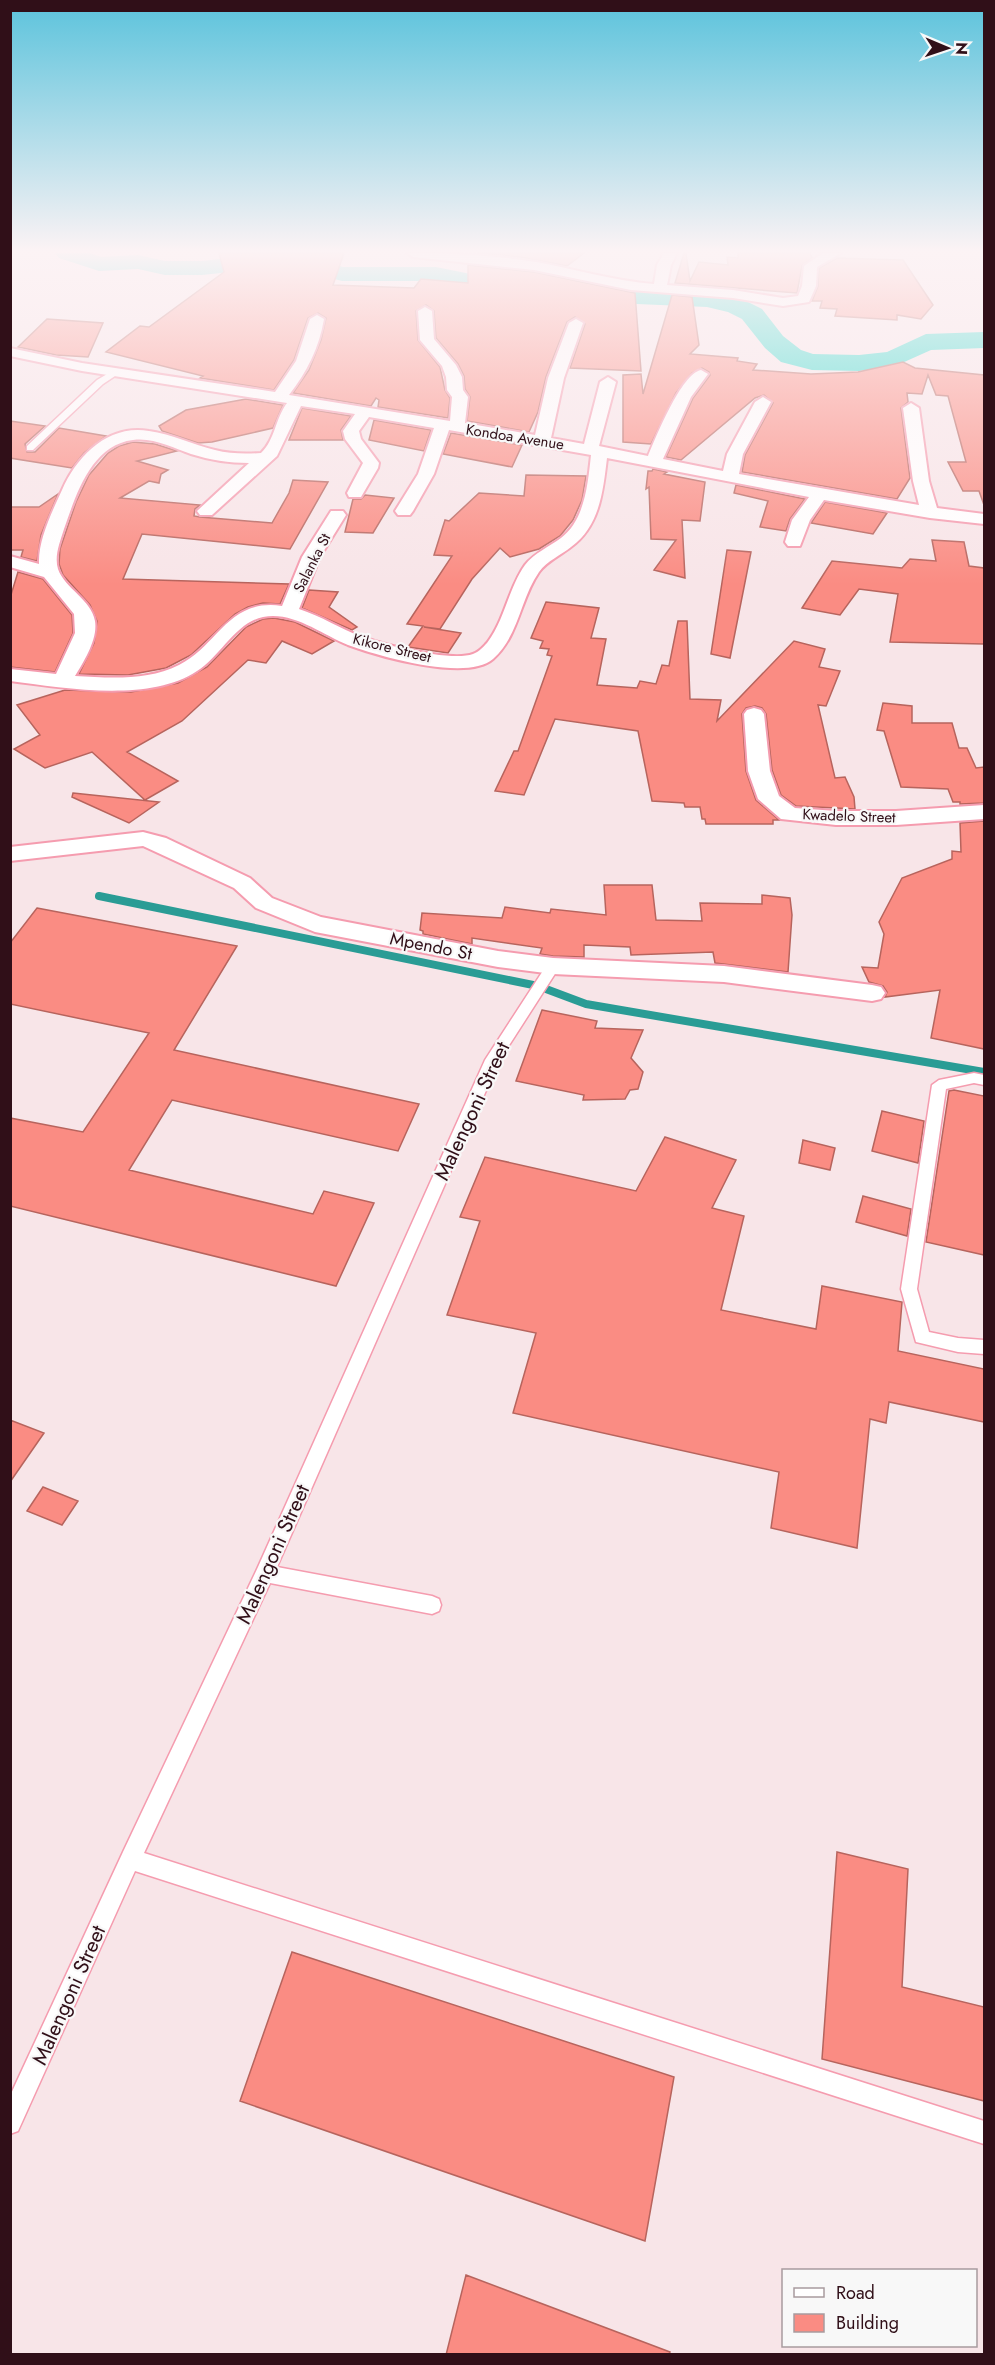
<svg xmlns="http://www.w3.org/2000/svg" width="995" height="2365" font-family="Jost,sans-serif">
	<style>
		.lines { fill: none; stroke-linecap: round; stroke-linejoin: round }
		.stream { stroke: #2a9c95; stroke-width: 8 }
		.river { fill: #27d9ca; fill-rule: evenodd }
		.building { fill: #fa8c83; stroke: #b7645d; stroke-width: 1.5 }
		.lane-casing { stroke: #f59caf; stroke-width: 3 }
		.street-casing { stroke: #f59caf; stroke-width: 4 }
		.lane { fill: #fff; fill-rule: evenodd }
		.street { fill: #fff; fill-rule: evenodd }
		.labels { text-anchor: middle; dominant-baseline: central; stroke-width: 4.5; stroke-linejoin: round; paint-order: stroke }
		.far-street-label { font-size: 15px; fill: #300f18; stroke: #f8f8f8 }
		.street-label { font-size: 18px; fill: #300f18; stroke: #f8f8f8 }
		.near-street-label { font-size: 21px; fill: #300f18; stroke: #f8f8f8 }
	</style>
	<rect width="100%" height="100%" fill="#f8e5e8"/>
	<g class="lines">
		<!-- stream -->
		<path class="stream" d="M 99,896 L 538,986 L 586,1004 L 984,1072"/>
		<!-- river -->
		<path class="river" d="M 55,253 L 90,253 L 101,257 L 138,255 L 165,261 L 202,261 L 273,253 L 297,254 L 343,267 L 436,267 L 569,294 L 597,294 L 637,288 L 707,291 L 746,301 L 762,309 L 783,336 L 801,350 L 813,354 L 859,355 L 887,352 L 926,334 L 984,332 L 984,348 L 931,350 L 893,367 L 859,371 L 812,370 L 781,362 L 765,348 L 742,319 L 728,312 L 707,307 L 637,304 L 597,310 L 569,310 L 436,281 L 342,281 L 295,268 L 276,267 L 202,275 L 165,275 L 138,269 L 99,271 L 59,258 Z"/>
	</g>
	<!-- building -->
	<path class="building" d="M 219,253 L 344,253 L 333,285 L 414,288 L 421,279 L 468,283 L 468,265 L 534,272 L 635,293 L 641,371 L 570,368 L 585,324 L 575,317 L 567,322 L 546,377 L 538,412 L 529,432 L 467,421 L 470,397 L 465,389 L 464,376 L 458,364 L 436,338 L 434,311 L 426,305 L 416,311 L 418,340 L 440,367 L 445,390 L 450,398 L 448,418 L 378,407 L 379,400 L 376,398 L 371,406 L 293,393 L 309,370 L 321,340 L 326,318 L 318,313 L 308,318 L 294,360 L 274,390 L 200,378 L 203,376 L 106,352 L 140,326 L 149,327 L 224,272 Z
		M 477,253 L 584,253 L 567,266 L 520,257 Z
		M 684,253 L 686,253 L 690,281 L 699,262 L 728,265 L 727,257 L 738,258 L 738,253 L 810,253 L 812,258 L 802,266 L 797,293 L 675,283 Z
		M 837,258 L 903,260 L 933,305 L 921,319 L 897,315 L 897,320 L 835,316 L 837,309 L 820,308 L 822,301 L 812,301 L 818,286 L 819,268 Z
		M 672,295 L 692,297 L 699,345 L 690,354 L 738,358 L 737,361 L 757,364 L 753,370 L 811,374 L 858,372 L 903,362 L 915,368 L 984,375 L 984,505 L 979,491 L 963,491 L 948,462 L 966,462 L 948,396 L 936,395 L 928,375 L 922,394 L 907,393 L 908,402 L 901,408 L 910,478 L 897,499 L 742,472 L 745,455 L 773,403 L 764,395 L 755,398 L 681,460 L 666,457 L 693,398 L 710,375 L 709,372 L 702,368 L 692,373 L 676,393 L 651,444 L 623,442 L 623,375 L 641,374 L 643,394 Z
		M 47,319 L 103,323 L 88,357 L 56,355 L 18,347 Z
		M 246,399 L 283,405 L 273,428 L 212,442 L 198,443 L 162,431 L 159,426 L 186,410 Z
		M 302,408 L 351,416 L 341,430 L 343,440 L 289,440 Z
		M 374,420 L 431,430 L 424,451 L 369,440 Z
		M 10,421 L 45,426 L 25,444 L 27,452 L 35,452 L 59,428 L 106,436 L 84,453 L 72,468 L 10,458 Z
		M 451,433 L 522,445 L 512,467 L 443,454 Z
		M 133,442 L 155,444 L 177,451 L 137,461 L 168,470 L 161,474 L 159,483 L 149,481 L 120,498 L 200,505 L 195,509 L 194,516 L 200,517 L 272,523 L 289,493 L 293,480 L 328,482 L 290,549 L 142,534 L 123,579 L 289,584 L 280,604 L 263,603 L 248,607 L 235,614 L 191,655 L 166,668 L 128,675 L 79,674 L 94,643 L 97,621 L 90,605 L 63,575 L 59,564 L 60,549 L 76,502 L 89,475 L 108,453 L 119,446 Z
		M 653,469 L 667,472 L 664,474 L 705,482 L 700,521 L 682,520 L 685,578 L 654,570 L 676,540 L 651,539 L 649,487 L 646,489 L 648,471 L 652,471 Z
		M 526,475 L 586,476 L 582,500 L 573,520 L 560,536 L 539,549 L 510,557 L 500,548 L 472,579 L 440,629 L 424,627 L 461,633 L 448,653 L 408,647 L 423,626 L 407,624 L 452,556 L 434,555 L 445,520 L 449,521 L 479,493 L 524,496 Z
		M 736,485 L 805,499 L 790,519 L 786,531 L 760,527 L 768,501 L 734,493 Z
		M 58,494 L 41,535 L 37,561 L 21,557 L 23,550 L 10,550 L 10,507 L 39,507 Z
		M 365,495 L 394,498 L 373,533 L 345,532 L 353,499 L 361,499 Z
		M 825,502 L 887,513 L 873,534 L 811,523 Z
		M 932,540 L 964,542 L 969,566 L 984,568 L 984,644 L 890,642 L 898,594 L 859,589 L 840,615 L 802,608 L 832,561 L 902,568 L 910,559 L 936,561 Z
		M 727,550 L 751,552 L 730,658 L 711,654 Z
		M 18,572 L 43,579 L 72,615 L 73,633 L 55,672 L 10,667 L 10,598 Z
		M 309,590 L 338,592 L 329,607 L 357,627 L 352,630 L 302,608 Z
		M 546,602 L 599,608 L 591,638 L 606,639 L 597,685 L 637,688 L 640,681 L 656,684 L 662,665 L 669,666 L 678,621 L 687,621 L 690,699 L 721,700 L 717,721 L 794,641 L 825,649 L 819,667 L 840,671 L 826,706 L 818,705 L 835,778 L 845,777 L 854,797 L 855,809 L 796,806 L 781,795 L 772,770 L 766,714 L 762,708 L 755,706 L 746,708 L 742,714 L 746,771 L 756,800 L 779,820 L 773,820 L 773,824 L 706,824 L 705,819 L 702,819 L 700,807 L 685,807 L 684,803 L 652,801 L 638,731 L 555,719 L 524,795 L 495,791 L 514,751 L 518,751 L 552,656 L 547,655 L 549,649 L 540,648 L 543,641 L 531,638 Z
		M 274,618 L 295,622 L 334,641 L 312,654 L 282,641 L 266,663 L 248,660 L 182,721 L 127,752 L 178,781 L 145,800 L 92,752 L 45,768 L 14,749 L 40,735 L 17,705 L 65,690 L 131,692 L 178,683 L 207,667 L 246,627 L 263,619 Z
		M 883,703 L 912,706 L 912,723 L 952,723 L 959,748 L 967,748 L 976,768 L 984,767 L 984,803 L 960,804 L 960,802 L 953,802 L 948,789 L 901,787 L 884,731 L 877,730 Z
		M 73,793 L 159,802 L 129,823 L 72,797 Z
		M 984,821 L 984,1049 L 931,1038 L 940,990 L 885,997 L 887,992 L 883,986 L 869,982 L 862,967 L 878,968 L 884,934 L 879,922 L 902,878 L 952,859 L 952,851 L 961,852 L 960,823 Z
		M 604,885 L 652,885 L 656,920 L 702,921 L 700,903 L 762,904 L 762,895 L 790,898 L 792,915 L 788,972 L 715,963 L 713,952 L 631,955 L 630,947 L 584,945 L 584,957 L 553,956 L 540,954 L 542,948 L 472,938 L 472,944 L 423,934 L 423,931 L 420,930 L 422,913 L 502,918 L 505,907 L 550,913 L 551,909 L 606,915 Z
		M 37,908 L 237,946 L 174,1050 L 419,1104 L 398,1151 L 172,1100 L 129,1170 L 313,1214 L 324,1191 L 374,1203 L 336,1286 L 10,1206 L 10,1118 L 83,1132 L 149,1033 L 10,1004 L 10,943 Z
		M 542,1010 L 597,1021 L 595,1028 L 643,1030 L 631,1058 L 643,1072 L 638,1089 L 630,1090 L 625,1099 L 583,1100 L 584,1095 L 516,1081 Z
		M 954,1090 L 984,1096 L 984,1255 L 926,1242 L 949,1091 Z
		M 882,1111 L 924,1121 L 918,1163 L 872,1151 Z
		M 665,1137 L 736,1160 L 712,1208 L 744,1216 L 721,1310 L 816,1329 L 822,1286 L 902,1302 L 898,1351 L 984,1369 L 984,1422 L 889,1402 L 886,1423 L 870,1419 L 857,1548 L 771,1528 L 779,1472 L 513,1413 L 536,1333 L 447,1315 L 480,1221 L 460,1217 L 485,1157 L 636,1191 Z
		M 803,1140 L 835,1148 L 830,1170 L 799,1163 Z
		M 863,1196 L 911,1209 L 907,1236 L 856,1222 Z
		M 10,1420 L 44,1433 L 10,1482 Z
		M 43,1487 L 78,1501 L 62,1525 L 27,1511 Z
		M 837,1852 L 908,1869 L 902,1987 L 984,2007 L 984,2101 L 822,2059 Z
		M 292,1952 L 674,2077 L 645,2241 L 240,2101 Z
		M 466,2275 L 670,2352 L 669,2355 L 446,2355 Z"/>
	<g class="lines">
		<!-- lane casing -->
		<g class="lane-casing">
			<path id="lane" d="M 114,370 L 121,372 L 103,384 L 33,450 L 27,450 L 27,446 L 97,380 Z
				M 553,962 L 560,966 L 499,1061 L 277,1567 L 432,1596 L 439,1599 L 441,1605 L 439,1611 L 432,1614 L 270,1583 L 144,1853 L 984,2121 L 984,2144 L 135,1871 L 18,2131 L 10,2134 L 10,2096 L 123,1852 L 258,1567 L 485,1060 L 548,963 Z
				M 974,1073 L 984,1075 L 984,1085 L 974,1083 L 946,1089 L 917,1289 L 929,1332 L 958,1338 L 984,1340 L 984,1354 L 958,1352 L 916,1342 L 901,1289 L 932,1085 L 939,1080 Z"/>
		</g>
		<!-- street casing -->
		<g class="street-casing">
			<path id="street" d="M 407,253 C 449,253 493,255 536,262 C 575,269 614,281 654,284 L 657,265 L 664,253 L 677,253 L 671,265 L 667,285 L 733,290 L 783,298 L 798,296 L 802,286 L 804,266 L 823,253 L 841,253 L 817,267 L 816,286 L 809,302 L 783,306 L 733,298 L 631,290 L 534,270 L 413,257 Z
				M 425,307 L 432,311 L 434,339 L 456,365 L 462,377 L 463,390 L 468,397 L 465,423 L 535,435 L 548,378 L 569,323 L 576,319 L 583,323 L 564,378 L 551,438 L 584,444 L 600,382 L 608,377 L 616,382 L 599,446 L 648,456 C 656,437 681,374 701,370 L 708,374 L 691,397 L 663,459 L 723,471 L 727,454 L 755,402 L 763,397 L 771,402 L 743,454 L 739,474 L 919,505 L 913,481 L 903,408 L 911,403 L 919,408 L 929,481 L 937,508 L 984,514 L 984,524 L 930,518 L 824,500 L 810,520 L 800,546 L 788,546 L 785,542 L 792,520 L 809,497 L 607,458 C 603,491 600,526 571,547 C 561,555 547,561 539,572 C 520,599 519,636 493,659 C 467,682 378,656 348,645 C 321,634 293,611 263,617 C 236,622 220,657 197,671 C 149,703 64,688 10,681 L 10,669 L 56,674 L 75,633 L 74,614 L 44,577 L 10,567 L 10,556 L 39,564 C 38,540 52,512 62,490 C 77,456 108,424 149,431 C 172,434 193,445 215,450 C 230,454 246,454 261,453 C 275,440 275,419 287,403 L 82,371 L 10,356 L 10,348 L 82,363 L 275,392 L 296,361 L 310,319 L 317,315 L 324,319 C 319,348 307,372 289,395 L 450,421 L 452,397 L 447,390 L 446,377 L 442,366 L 420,340 L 418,311 ZM 301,406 L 355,414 L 343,431 L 345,439 L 363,463 L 347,493 L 349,497 L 361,497 L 378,468 L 379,463 L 361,439 L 359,431 L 369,417 L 434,428 L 418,474 L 395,511 L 398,515 L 410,515 L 413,511 L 434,474 L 449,430 L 591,455 C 588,483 585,520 561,538 C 549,547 534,553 525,565 C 508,589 505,620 487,643 C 483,647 479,652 473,654 C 451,662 385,645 362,637 C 341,629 321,616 299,609 L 320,557 L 346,515 L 343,511 L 331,511 L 302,557 L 282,606 C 228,598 218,646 179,665 C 147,681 110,678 75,676 C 84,661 98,639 95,621 C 91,599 65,589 58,569 C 54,556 60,542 64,529 C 76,495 91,445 133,440 C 153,437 173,448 191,454 C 210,460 229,463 249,463 L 197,511 L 200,515 L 212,515 L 277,456 Z
				M 754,708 L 761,710 L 764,714 L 770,771 L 779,796 L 795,808 L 836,811 L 896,811 L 984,805 L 984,819 L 896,825 L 836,825 L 781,819 L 758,799 L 748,771 L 744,714 L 747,710 Z
				M 143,832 L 166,838 L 250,878 L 272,898 L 321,917 L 498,951 L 553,958 L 724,966 L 872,985 L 881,987 L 885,993 L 881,999 L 872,1001 L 724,982 L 553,974 L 498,967 L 315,932 L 256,908 L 234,888 L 143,846 L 10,861 L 10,847 Z"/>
		</g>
		<!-- lane -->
		<use href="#lane" class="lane"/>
		<!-- street -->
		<use href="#street" class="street"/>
	</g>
	<!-- sky -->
	<linearGradient id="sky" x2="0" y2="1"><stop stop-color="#5bc3dc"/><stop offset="0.43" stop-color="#fcf3f5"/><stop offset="1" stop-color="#fcf3f5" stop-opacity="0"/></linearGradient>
	<rect width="995" height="584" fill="url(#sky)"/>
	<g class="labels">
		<!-- far-street labels -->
		<g class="far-street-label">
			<text transform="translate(515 437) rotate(9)">Kondoa Avenue</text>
			<text transform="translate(312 563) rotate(-63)">Salanka St</text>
			<text transform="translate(392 648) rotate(14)">Kikore Street</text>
			<text transform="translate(849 816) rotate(2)">Kwadelo Street</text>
		</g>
		<!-- street labels -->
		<g class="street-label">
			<text transform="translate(431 946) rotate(11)">Mpendo St</text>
		</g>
		<!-- near-street labels -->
		<g class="near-street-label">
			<text transform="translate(472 1111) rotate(-65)">Malengoni Street</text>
			<text transform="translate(273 1554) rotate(-66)">Malengoni Street</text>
			<text transform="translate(69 1995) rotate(-66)">Malengoni Street</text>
		</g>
	</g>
	<!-- border -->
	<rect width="995" height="2365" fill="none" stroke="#300f18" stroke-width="24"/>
	<!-- legend -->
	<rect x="782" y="2269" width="195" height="78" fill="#f8f8f8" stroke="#a89b9e" stroke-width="1.5"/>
	<rect x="794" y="2288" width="30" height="9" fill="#ffffff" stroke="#a89b9e" stroke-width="1.5"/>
	<text x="836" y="2299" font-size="18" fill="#300f18">Road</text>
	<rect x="794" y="2314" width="30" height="18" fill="#fa8c83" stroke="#a89b9e" stroke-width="1.5"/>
	<text x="836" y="2329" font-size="18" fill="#300f18">Building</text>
	<!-- north arrow -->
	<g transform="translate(947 48) rotate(92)" stroke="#f8f8f8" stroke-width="4.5" paint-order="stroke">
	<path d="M0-4.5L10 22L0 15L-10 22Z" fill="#300f18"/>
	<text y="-9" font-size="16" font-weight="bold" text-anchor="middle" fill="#300f18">N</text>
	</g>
</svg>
